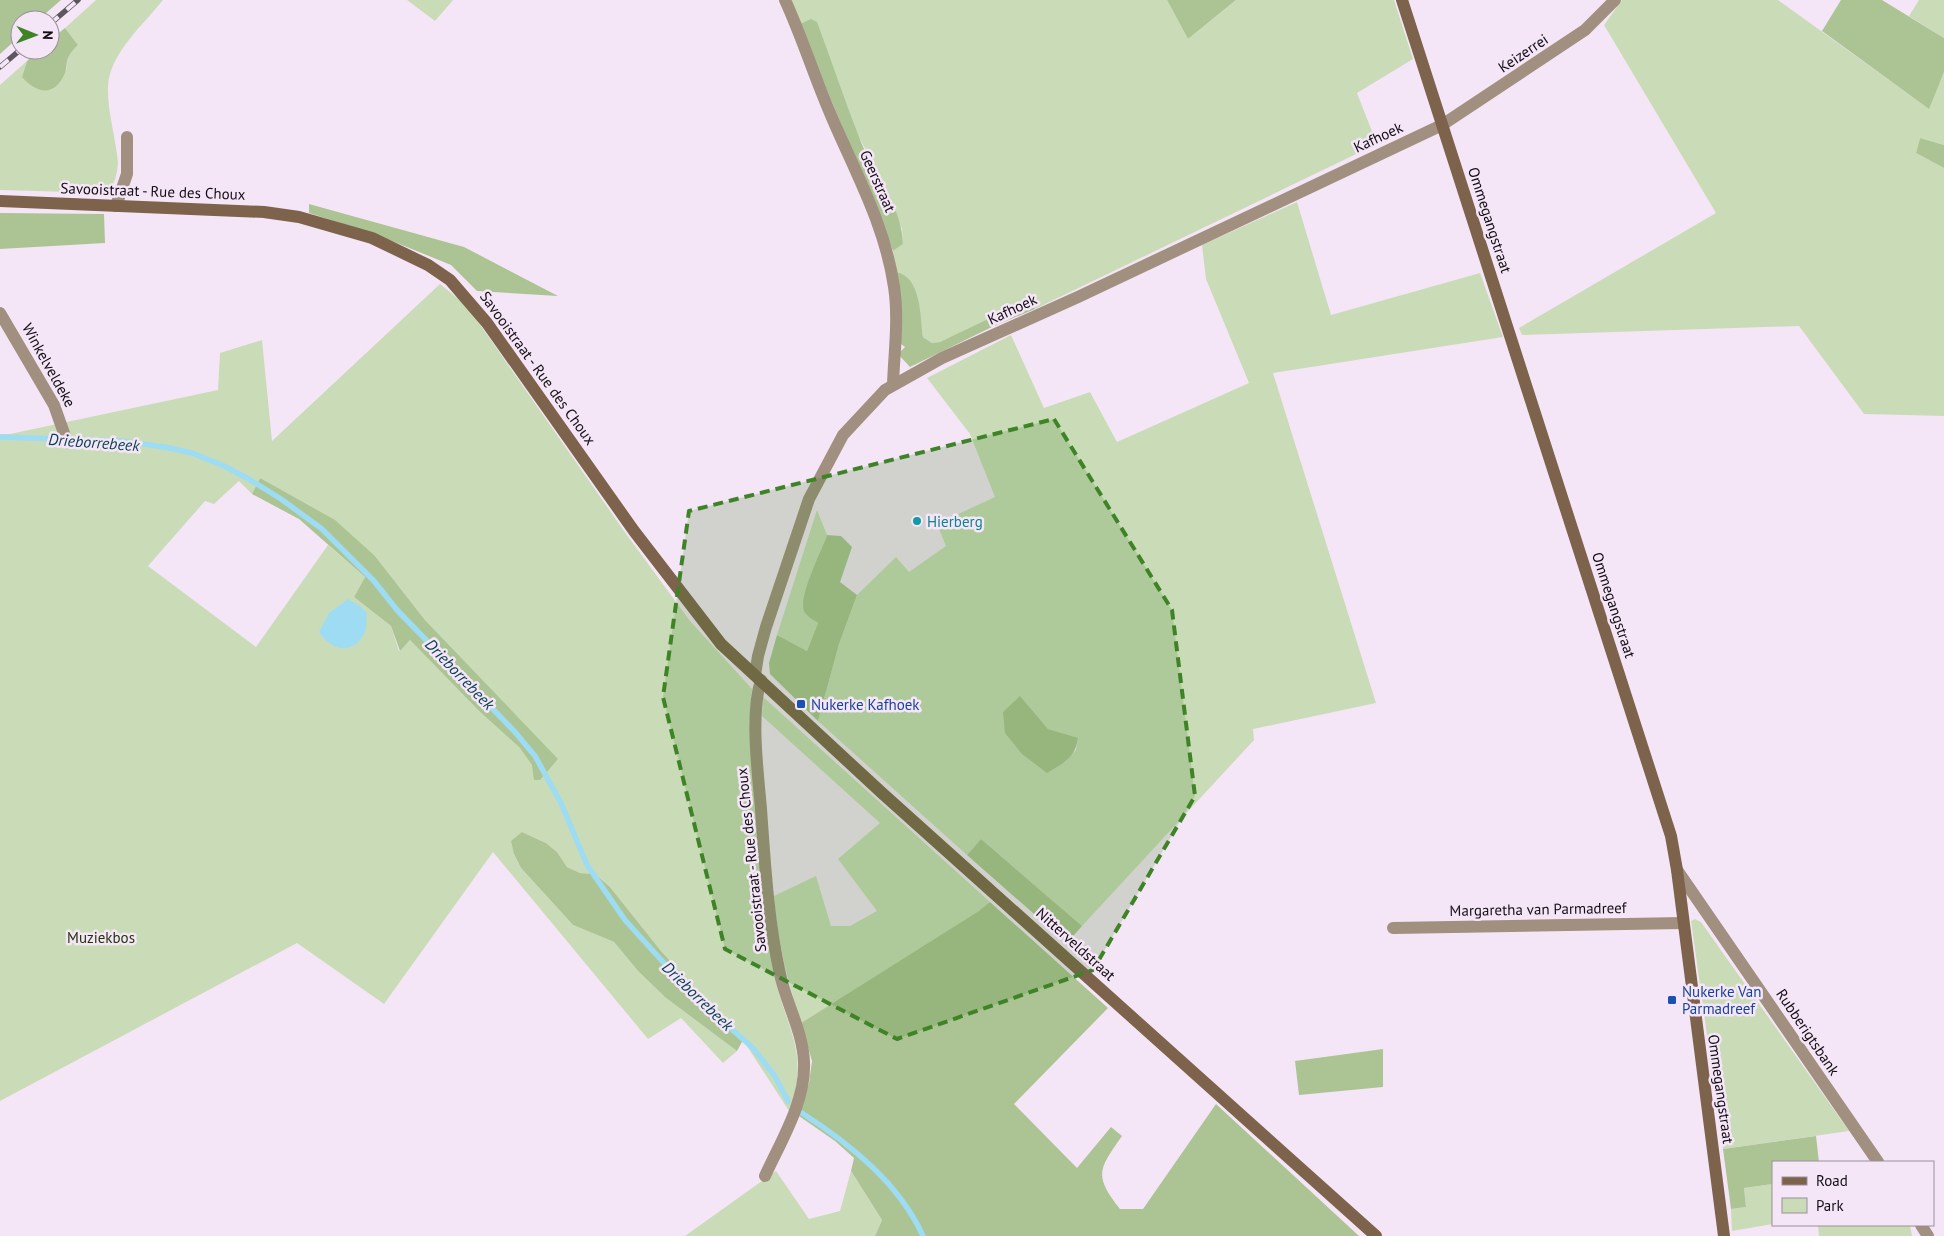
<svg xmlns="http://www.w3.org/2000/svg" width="1944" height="1236" font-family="'PT Sans',sans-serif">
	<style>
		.green { fill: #cadcb7; fill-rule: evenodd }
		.forest { fill: #acc494 }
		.water { fill: #9ddcf2 }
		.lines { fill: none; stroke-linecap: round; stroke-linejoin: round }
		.stream { stroke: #9ddcf2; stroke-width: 5.5 }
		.street { stroke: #a18f7f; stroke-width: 12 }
		.secondary { stroke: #7d634c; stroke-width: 12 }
		.rail-casing { stroke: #5e565f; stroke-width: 5.5 }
		.rail { stroke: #f5e6f7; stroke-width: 4; stroke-dasharray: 11; stroke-linecap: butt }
		.marked { fill: #3f8327; fill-opacity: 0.2; stroke: #3f8327; stroke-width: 4; stroke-dasharray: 10 6; stroke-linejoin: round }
		.culture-dot { fill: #0f9aa8; stroke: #f5e6f7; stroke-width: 2 }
		.transit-dot { fill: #1a4fb4; stroke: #f5e6f7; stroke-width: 2 }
		.labels { text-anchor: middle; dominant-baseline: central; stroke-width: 5; stroke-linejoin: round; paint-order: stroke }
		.street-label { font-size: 15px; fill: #120d13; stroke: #f5e6f7 }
		.culture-label { font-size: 15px; fill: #0d838f; stroke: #f5e6f7; text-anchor: start }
		.transit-label { font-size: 15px; fill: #164399; stroke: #f5e6f7; text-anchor: start }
		.park-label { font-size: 15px; fill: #1d3100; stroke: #f5e6f7 }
		.water-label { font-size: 16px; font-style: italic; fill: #043f4e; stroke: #f5e6f7 }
	</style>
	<rect width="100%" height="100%" fill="#f5e6f7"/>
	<!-- green -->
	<path class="green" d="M 96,0 L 163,0 C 144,24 110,53 108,86 C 107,111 116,138 118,163 C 117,174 115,187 105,193 L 0,190 L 0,85 L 27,61 L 22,77 L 66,71 L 68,55 L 78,45 L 65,28 Z
		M 407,0 L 453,0 L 435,21 Z
		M 791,0 L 1167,0 L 1188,39 L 1236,0 L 1394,0 L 1413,59 L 1357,93 L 1377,144 L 1035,309 L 1032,305 L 940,342 L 932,343 L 923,337 C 920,319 919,277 896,272 L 893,251 L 903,244 L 902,229 L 884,185 L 800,24 Z
		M 1622,0 L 1778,0 L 1928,108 L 1944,72 L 1944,145 L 1920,138 L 1916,153 L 1944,168 L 1944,416 L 1864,414 L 1799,326 L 1522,335 L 1519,328 L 1716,213 L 1604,25 Z
		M 1919,0 L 1944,0 L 1944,38 L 1909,16 Z
		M 1297,202 L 1331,315 L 1480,273 L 1503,337 L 1273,373 L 1376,703 L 1253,729 L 1254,740 L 1082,926 L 981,839 L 967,855 L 818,721 L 839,644 L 857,595 L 896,557 L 909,572 L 946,546 L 937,524 L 995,497 L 970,434 L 927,378 L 1011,335 L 1044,408 L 1090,392 L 1117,442 L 1249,383 L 1206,279 L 1202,245 ZM 1020,697 L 1048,729 L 1078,739 L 1076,750 L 1065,762 Z
		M 440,284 L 467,306 L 624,531 L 690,621 L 752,689 L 751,708 C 758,793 762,879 773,963 C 780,1022 813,1048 789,1111 L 743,1040 L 661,951 L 610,887 L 595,874 L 580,873 L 567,867 L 557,852 L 546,843 L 522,832 L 514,854 L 521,868 L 573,925 L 614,942 L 638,971 L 666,998 L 737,1051 L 723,1063 L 681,1018 L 648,1039 L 493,852 L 384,1004 L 297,943 L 0,1101 L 0,434 L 10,434 L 218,390 L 220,353 L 262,340 L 272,441 ZM 260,478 L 375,556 L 425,620 L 558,760 L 533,765 L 520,748 L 479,711 L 410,640 L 399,651 L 391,626 L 354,597 L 365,577 L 328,545 L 256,647 L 148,566 L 205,501 L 214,504 L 239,481 L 252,494 Z
		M 817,510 L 827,535 L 811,574 L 805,613 L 818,623 L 807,651 L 777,635 Z
		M 763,697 L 990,902 L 980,911 L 801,1023 C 787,980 778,942 774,896 L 816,876 L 831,926 L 850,926 L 877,911 L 838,859 L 880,823 L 762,716 Z
		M 1695,919 L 1701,922 L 1849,1131 L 1723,1149 L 1691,921 Z
		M 776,1171 L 809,1219 L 840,1211 L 851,1171 L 882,1220 L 875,1236 L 685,1236 Z
		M 1773,1184 L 1773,1224 L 1732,1231 L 1731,1209 L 1746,1207 L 1744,1188 Z
		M 1818,1225 L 1910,1225 L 1912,1236 L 1819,1236 Z"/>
	<!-- forest -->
	<path class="forest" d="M 0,0 L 61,0 L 38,20 L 20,20 L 20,36 L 0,54 Z
		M 1167,0 L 1236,0 L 1188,39 Z
		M 1841,0 L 1882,0 L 1944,38 L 1944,72 L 1929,109 L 1822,31 Z
		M 811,19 L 817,22 C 832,62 845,102 861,142 C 875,176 902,206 903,244 L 893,251 C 864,175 830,100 800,24 Z
		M 65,28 L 78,45 C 75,48 72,51 70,54 C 66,59 67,67 65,73 C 55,97 37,94 22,77 L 27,61 L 39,50 L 50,50 L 50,40 Z
		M 1920,138 L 1944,145 L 1944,168 L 1916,153 Z
		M 309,204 L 464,247 L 558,296 L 477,291 L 451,265 L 375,234 L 309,213 Z
		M 0,213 L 104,214 L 105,243 L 0,249 Z
		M 896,272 C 922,277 920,318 923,337 L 932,343 L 940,342 L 1005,311 L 1033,305 L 1035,309 L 992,327 L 910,367 L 898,354 L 905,347 L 901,344 Z
		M 260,478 L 335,520 L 375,556 L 425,620 L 558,759 L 540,780 L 534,780 L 532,765 L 520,748 L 479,711 L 410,640 L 400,651 L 391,626 L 354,597 L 365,577 L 299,519 L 252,494 Z
		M 827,535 L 841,536 L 852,547 L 840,582 L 857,595 L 839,644 L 818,721 L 770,674 L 769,663 L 777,635 L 807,651 L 818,623 C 814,620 808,617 805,613 C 796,600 822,550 827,535 Z
		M 1020,696 L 1048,729 L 1078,738 C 1075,759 1063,763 1047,773 L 1022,754 L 1005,733 L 1003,712 Z
		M 522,832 L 546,843 L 557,852 L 567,867 L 580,873 L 595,874 L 610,887 L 661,951 L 743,1040 L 737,1051 L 666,998 L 638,971 L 614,942 L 573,925 L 521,868 L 514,854 L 511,841 Z
		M 981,839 L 1082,926 L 1067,943 L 967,855 Z
		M 990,902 L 1108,1008 L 1014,1104 L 1077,1168 L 1111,1127 L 1122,1136 C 1099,1169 1093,1175 1120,1209 L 1143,1209 L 1216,1104 L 1359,1236 L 875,1236 L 882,1220 L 851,1171 L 854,1158 L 835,1141 L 799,1116 L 809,1083 L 812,1061 L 801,1023 L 979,911 Z
		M 1383,1049 L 1383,1087 L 1299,1095 L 1295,1061 Z
		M 1816,1136 L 1819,1162 L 1773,1162 L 1773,1184 L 1744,1188 L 1746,1207 L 1731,1209 L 1723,1149 Z"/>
	<!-- water -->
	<path class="water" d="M 348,599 L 360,606 L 367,613 C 366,619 367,626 365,632 C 354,656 331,651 319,632 L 329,613 Z"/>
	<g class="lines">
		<!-- stream -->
		<path class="stream" d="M 0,437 L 121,441 L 165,447 L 192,453 L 222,465 L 247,478 L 281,499 L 322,529 L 374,581 L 397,610 L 515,732 L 535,756 L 561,803 L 587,865 L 625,920 L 692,994 L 753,1048 L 774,1075 L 788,1101
			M 802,1113 C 850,1144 899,1183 923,1236"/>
		<!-- street -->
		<path class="street" d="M 785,0 C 802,37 814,76 830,113 C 854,170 885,224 894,287 C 899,319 894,353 893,385
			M 116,206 L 127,174 L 127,137
			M 0,313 L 54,405 L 65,436
			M 755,675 L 758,656 L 766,627 L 809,499 L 843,435 L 885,390 L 942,358 L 1078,297 L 1442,125 L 1585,30 L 1615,0
			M 761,680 C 750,714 758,773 761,809 C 765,864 768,920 780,974 C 786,1003 803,1032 804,1062 C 806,1101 781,1141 765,1176
			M 1677,870 L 1878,1162
			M 1393,928 L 1683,923
			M 1921,1225 L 1928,1236"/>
		<!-- secondary -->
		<path class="secondary" d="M 1402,0 L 1671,836 L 1677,870 L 1724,1236
			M 0,201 L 264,212 L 299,217 L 372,238 L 428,265 L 450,280 L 487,323 L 634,531 L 721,644 L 882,793 L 1376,1236"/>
		<!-- rail casing -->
		<g class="rail-casing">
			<path id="rail" d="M 50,24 L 78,0
				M 0,67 L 20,50"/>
		</g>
		<!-- rail -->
		<use href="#rail" class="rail"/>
	</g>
	<!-- marked area -->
	<path class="marked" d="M 1054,419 L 1172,610 L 1195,796 L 1093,970 L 897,1039 L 725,949 L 663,697 L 689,511 Z"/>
	<!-- markers -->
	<circle class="culture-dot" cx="917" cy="521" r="5"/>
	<g class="transit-dot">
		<rect x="796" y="699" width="10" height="10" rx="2.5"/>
		<rect x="1667" y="995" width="10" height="10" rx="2.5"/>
	</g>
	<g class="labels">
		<!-- street labels -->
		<g class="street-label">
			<text transform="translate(1523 53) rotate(-34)">Keizerrei</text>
			<text transform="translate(1378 137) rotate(-25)">Kafhoek</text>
			<text transform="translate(878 181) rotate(66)">Geerstraat</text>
			<text transform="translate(153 191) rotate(2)">Savooistraat - Rue des Choux</text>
			<text transform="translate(1490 220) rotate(72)">Ommegangstraat</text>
			<text transform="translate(1012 309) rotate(-25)">Kafhoek</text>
			<text transform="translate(49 365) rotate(61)">Winkelveldeke</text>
			<text transform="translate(538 368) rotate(54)">Savooistraat - Rue des Choux</text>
			<text transform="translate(1614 605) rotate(72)">Ommegangstraat</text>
			<text transform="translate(751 860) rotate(-96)">Savooistraat - Rue des Choux</text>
			<text transform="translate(1538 909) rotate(-1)">Margaretha van Parmadreef</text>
			<text transform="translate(1076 944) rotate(42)">Nitterveldstraat</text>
			<text transform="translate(1808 1032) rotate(56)">Rubberigtsbank</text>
			<text transform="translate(1721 1089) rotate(82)">Ommegangstraat</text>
		</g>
		<!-- culture labels -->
		<g class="culture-label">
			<text x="927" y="521">Hierberg</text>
		</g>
		<!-- transit labels -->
		<g class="transit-label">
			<text x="811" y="704">Nukerke Kafhoek</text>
			<text x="1682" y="991">Nukerke Van<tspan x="1682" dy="17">Parmadreef</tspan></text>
		</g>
		<!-- park labels -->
		<g class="park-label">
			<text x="101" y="937">Muziekbos</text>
		</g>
		<!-- water labels -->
		<g class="water-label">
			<text transform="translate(94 442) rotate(4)">Drieborrebeek</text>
			<text transform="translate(460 674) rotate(46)">Drieborrebeek</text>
			<text transform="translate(698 996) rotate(44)">Drieborrebeek</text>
		</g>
	</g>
	<!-- legend -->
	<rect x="1772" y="1161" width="162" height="65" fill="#f5e6f7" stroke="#9a8f9c"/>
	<rect x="1782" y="1177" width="25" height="8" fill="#7d634c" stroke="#9a8f9c"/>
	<text x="1816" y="1186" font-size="15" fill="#120d13">Road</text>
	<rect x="1782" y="1198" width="25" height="15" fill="#cadcb7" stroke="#9a8f9c"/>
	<text x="1816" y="1211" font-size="15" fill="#120d13">Park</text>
	<!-- north arrow -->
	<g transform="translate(35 35) rotate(91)"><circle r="24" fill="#f5e6f7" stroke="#9a8f9c"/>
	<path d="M0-4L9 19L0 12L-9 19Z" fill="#3f8327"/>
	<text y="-8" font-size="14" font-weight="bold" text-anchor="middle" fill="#120d13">N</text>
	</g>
</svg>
